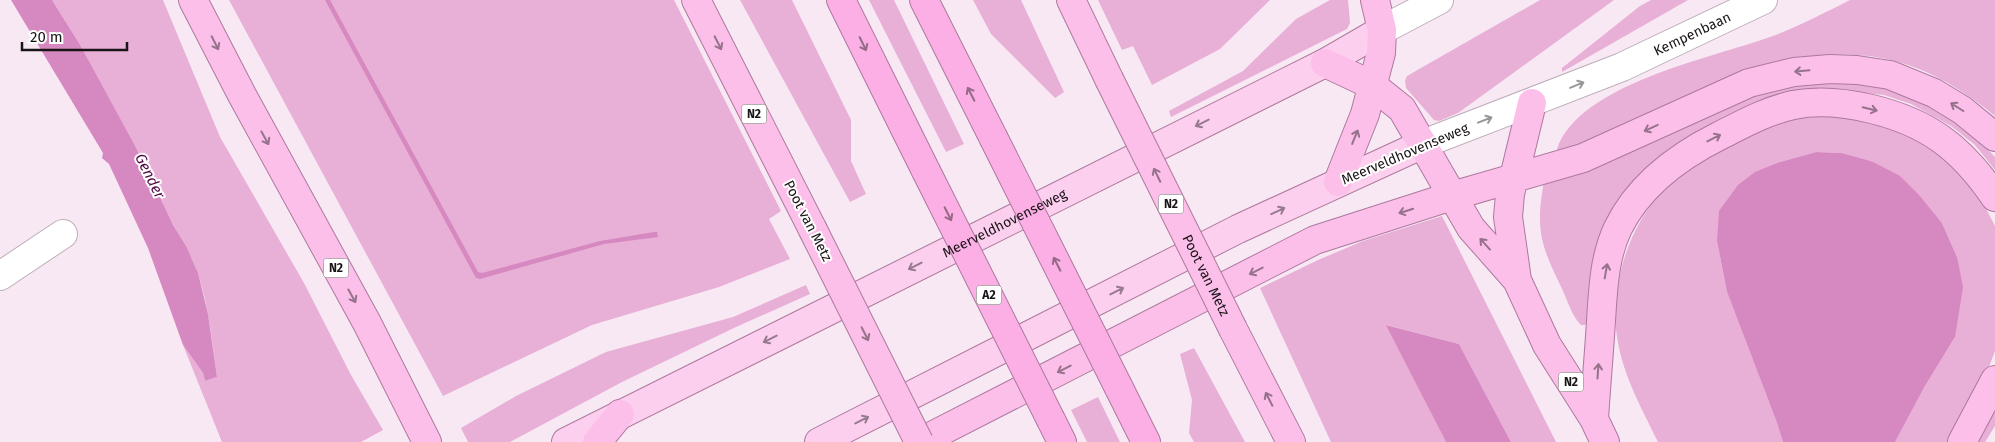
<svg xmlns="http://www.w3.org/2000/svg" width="1995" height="442" font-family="'Fira Sans',sans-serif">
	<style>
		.green { fill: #e8afd7 }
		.water { fill: #d688c0 }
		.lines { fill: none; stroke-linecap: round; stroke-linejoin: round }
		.minor-casing { stroke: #beafb9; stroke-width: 30 }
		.secondary-casing { stroke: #beafb9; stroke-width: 30 }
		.primary-casing { stroke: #ac799d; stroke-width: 30 }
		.trunk-casing { stroke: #ac799d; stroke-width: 30 }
		.motorway-casing { stroke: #ac799d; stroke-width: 30 }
		.minor { stroke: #fff; stroke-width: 28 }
		.secondary { stroke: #fff; stroke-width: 28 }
		.primary { stroke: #fdcfef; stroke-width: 28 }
		.trunk { stroke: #fcbfea; stroke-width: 28 }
		.motorway { stroke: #fbafe5; stroke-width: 28 }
		.trunk-bridge-casing { stroke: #ac799d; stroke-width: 30; stroke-linecap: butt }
		.motorway-bridge-casing { stroke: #ac799d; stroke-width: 30; stroke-linecap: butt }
		.trunk-bridge { stroke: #fcbfea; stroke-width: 28 }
		.motorway-bridge { stroke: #fbafe5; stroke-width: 28 }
		.oneway { stroke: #96728b }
		.oneway2 { stroke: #956988 }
		.oneway3 { stroke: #989597 }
		.oneway4 { stroke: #967b8e }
		.labels { text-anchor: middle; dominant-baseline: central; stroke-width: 4; stroke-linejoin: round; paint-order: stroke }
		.shield { fill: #fff; stroke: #5e5a5d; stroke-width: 1 }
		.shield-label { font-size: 12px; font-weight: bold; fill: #191417 }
		.street-label { font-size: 14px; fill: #191417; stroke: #fff }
		.water-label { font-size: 15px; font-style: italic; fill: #510a43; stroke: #fff }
	</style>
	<rect width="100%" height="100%" fill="#f8e8f3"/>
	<!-- green -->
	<path class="green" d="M 52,0 L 163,0 L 220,137 L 304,283 L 351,375 L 383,430 L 361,442 L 222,442 L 183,345 L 203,373 L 205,381 L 217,377 C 212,342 209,307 198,274 C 192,256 182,241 173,225 L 79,43 Z
		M 229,0 L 674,0 L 781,211 L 769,219 L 790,259 L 719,287 L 592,325 L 443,396 Z
		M 740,0 L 792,0 L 851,120 L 851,161 L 866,194 L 850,202 Z
		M 869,0 L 894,0 L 964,144 L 946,152 Z
		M 973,0 L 1021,0 L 1064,92 L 1055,98 L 991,34 Z
		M 1098,0 L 1270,0 L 1220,49 L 1152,85 L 1133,46 L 1122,50 Z
		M 1330,0 L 1348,0 L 1350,23 L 1347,29 L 1171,117 L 1169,111 L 1243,71 L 1296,19 Z
		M 1540,0 L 1614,0 L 1458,113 L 1439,121 L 1434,120 L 1406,88 L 1405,81 L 1407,76 Z
		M 1651,0 L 1688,0 L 1562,72 L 1562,68 L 1640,6 Z
		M 1850,0 L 1995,0 L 1995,116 C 1926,60 1869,44 1782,61 L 1586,144 L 1558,151 L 1557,149 C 1579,84 1712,58 1770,37 C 1798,27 1824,13 1850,0 Z
		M 1829,81 C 1847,83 1868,82 1886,88 C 1928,100 1966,124 1995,157 L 1995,170 L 1975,145 L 1951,126 L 1911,104 L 1884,95 L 1828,89 L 1670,149 L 1645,170 L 1632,184 L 1600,237 L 1591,270 L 1588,321 L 1585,325 L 1581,325 C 1572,316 1568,302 1563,291 C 1541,245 1535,232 1544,181 L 1773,89 Z
		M 1835,115 L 1886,125 L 1915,138 L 1940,153 L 1975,188 L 1995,226 L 1995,351 L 1983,383 L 1952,442 L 1895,442 L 1925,386 L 1955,337 L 1957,257 L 1942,223 L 1921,197 L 1871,161 L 1842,153 L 1816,152 L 1780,162 L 1717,241 L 1727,292 L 1777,423 L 1783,442 L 1658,442 C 1640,405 1620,370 1616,329 C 1612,279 1630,225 1664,189 C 1687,165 1717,149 1747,136 C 1766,128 1785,121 1805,117 C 1815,116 1825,116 1835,115 Z
		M 1442,216 L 1556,442 L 1511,442 L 1459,344 L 1387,325 L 1446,442 L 1331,442 L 1260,288 L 1318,260 L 1363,241 Z
		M 806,285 L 810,294 L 736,327 L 622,382 L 510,442 L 468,442 L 461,428 L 516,396 L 606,352 L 733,317 Z
		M 1194,348 L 1245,442 L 1194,442 L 1189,433 L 1192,400 L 1180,354 Z
		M 1098,397 L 1120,442 L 1087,442 L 1071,410 Z
		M 1995,411 L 1995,426 L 1985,442 L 1976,442 Z"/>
	<!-- water -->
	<path class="water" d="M 11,0 L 52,0 L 79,43 L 135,146 L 173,225 L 187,248 L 198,273 L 208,314 L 217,377 L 205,381 L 203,373 L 183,345 L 148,248 L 109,164 L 102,158 L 103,153 Z
		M 325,0 L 330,0 L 478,272 L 482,273 L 600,241 L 654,232 L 657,232 L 658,237 L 604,244 L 480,279 L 476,278 Z
		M 1816,152 L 1842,153 L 1871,161 L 1900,176 L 1921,197 L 1942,223 L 1957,257 L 1963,287 L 1955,337 L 1925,386 L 1895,442 L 1783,442 L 1777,423 L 1727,292 L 1717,241 L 1719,211 L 1738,185 L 1755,172 L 1780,162 Z
		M 1386,325 L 1459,344 L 1511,442 L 1446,442 Z"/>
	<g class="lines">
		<!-- minor casing -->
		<g class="minor-casing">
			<path id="minor" d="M 0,276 L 63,234"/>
		</g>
		<!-- secondary casing -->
		<g class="secondary-casing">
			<g id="secondary">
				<path d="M 1382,30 L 1439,0"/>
				<path id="s1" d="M 1423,144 L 1622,67 L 1763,0"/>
			</g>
		</g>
		<!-- primary casing -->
		<g class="primary-casing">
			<g id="primary">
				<path id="s2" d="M 566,442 L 1325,63 L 1382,30"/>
				<path d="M 819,442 L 1238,229 L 1423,144"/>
			</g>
		</g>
		<!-- trunk casing -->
		<g class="trunk-casing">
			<path id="trunk" d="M 193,0 L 242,95 L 367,323 L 427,442
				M 696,0 L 812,228
				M 1071,0 L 1109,79
				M 1325,63 L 1372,85 L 1402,109 L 1471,228 L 1517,280
				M 1532,103 L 1510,194 L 1508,217 L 1517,280 L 1547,345 L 1594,419 L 1605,442
				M 1338,182 L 1365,114 L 1381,53 L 1382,30 L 1375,0
				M 1233,329 L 1291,442
				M 1594,419 C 1596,387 1599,354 1601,321 C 1603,290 1604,257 1618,228 C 1639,185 1677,157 1719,136 C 1743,124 1766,111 1793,105 C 1838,96 1903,112 1941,139 C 1962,154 1980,175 1995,197
				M 597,442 L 620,414
				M 920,442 L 1315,240 L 1452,196 L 1583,158 L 1749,83 L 1794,72 L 1830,69 L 1857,70 L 1890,75 L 1934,93 L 1962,110 L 1995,137
				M 1962,442 L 1995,380"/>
		</g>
		<!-- motorway casing -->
		<g class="motorway-casing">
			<path id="motorway" d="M 841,0 L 926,171
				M 924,0 L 993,137
				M 1118,386 L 1146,442
				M 1051,420 L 1062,442"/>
		</g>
		<!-- minor -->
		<use href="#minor" class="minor"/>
		<!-- secondary -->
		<use href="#secondary" class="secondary"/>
		<!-- primary -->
		<use href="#primary" class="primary"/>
		<!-- trunk -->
		<use href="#trunk" class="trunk"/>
		<!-- motorway -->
		<use href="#motorway" class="motorway"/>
		<!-- trunk-bridge casing -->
		<g class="trunk-bridge-casing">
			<g id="trunk-bridge">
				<path id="s3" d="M 1109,79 L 1233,329"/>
				<path d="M 812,228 L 919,442"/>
			</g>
		</g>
		<!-- motorway-bridge casing -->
		<g class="motorway-bridge-casing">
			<path id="motorway-bridge" d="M 993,137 L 1118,386
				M 926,171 L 1051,420"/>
		</g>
		<!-- trunk-bridge -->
		<use href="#trunk-bridge" class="trunk-bridge"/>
		<!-- motorway-bridge -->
		<use href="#motorway-bridge" class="motorway-bridge"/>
	</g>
	<!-- one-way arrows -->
	<defs><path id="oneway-shaft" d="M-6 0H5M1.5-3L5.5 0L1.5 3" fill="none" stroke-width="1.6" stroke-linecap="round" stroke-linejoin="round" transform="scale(1.25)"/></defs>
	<g class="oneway">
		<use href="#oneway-shaft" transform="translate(215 43) rotate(63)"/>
		<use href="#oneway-shaft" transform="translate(718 43) rotate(63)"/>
		<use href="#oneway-shaft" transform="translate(1802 71) rotate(175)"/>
		<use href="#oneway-shaft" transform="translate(1957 107) rotate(-148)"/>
		<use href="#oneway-shaft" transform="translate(1870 109) rotate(14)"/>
		<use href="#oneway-shaft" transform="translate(1651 128) rotate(155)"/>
		<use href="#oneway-shaft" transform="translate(1355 137) rotate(-68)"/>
		<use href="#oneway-shaft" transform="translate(265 138) rotate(61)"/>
		<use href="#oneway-shaft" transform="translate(1714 138) rotate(-27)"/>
		<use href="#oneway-shaft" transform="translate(1157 175) rotate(-116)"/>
		<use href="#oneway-shaft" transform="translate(1406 211) rotate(162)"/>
		<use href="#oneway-shaft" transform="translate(1485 244) rotate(-132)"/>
		<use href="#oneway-shaft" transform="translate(1256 271) rotate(153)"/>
		<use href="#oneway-shaft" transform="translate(1606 271) rotate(-80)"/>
		<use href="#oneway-shaft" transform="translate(352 296) rotate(61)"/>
		<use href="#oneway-shaft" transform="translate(865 334) rotate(63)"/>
		<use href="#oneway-shaft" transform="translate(1064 369) rotate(153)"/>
		<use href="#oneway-shaft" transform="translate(1598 371) rotate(-86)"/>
		<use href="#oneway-shaft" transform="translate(1269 399) rotate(-117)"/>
	</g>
	<g class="oneway2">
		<use href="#oneway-shaft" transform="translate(863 44) rotate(64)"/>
		<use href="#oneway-shaft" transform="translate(971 94) rotate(-117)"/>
		<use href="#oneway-shaft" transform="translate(948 214) rotate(63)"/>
		<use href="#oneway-shaft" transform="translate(1057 264) rotate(-117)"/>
	</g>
	<g class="oneway3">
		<use href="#oneway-shaft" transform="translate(1577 85) rotate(-22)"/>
		<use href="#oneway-shaft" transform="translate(1485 120) rotate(-21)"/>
	</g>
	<g class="oneway4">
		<use href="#oneway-shaft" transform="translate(1202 123) rotate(153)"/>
		<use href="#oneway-shaft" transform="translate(1278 211) rotate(-25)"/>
		<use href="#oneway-shaft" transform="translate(915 266) rotate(153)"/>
		<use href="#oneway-shaft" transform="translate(1117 291) rotate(-27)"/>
		<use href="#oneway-shaft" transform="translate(770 339) rotate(153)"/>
		<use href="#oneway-shaft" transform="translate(862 420) rotate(-27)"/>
	</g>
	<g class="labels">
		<!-- shield labels -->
		<g class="shield">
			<rect x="741.5" y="104.5" width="25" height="19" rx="4"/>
			<rect x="1158.5" y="194.5" width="25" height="19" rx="4"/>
			<rect x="323.5" y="258.5" width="25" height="19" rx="4"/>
			<rect x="976.5" y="285.5" width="25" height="19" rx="4"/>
			<rect x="1558.5" y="372.5" width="25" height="19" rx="4"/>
		</g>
		<g class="shield-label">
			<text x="754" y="114">N2</text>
			<text x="1171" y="204">N2</text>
			<text x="336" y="268">N2</text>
			<text x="989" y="295">A2</text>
			<text x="1571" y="382">N2</text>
		</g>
		<!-- street labels -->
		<g class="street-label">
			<text stroke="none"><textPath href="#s1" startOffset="291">Kempenbaan</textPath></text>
			<text transform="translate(1405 154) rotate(-23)">Meerveldhovenseweg</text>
			<text transform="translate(808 221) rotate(63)">Poot van Metz</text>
			<text stroke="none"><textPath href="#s2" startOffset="490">Meerveldhovenseweg</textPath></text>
			<text stroke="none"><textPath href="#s3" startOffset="219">Poot van Metz</textPath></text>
		</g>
		<!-- water labels -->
		<g class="water-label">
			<text transform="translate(150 176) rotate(63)">Gender</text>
		</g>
	</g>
	<!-- scale -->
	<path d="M22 42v8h105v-8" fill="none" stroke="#191417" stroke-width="2.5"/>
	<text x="30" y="42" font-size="15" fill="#191417" stroke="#ffffff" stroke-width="4" paint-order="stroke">20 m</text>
</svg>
